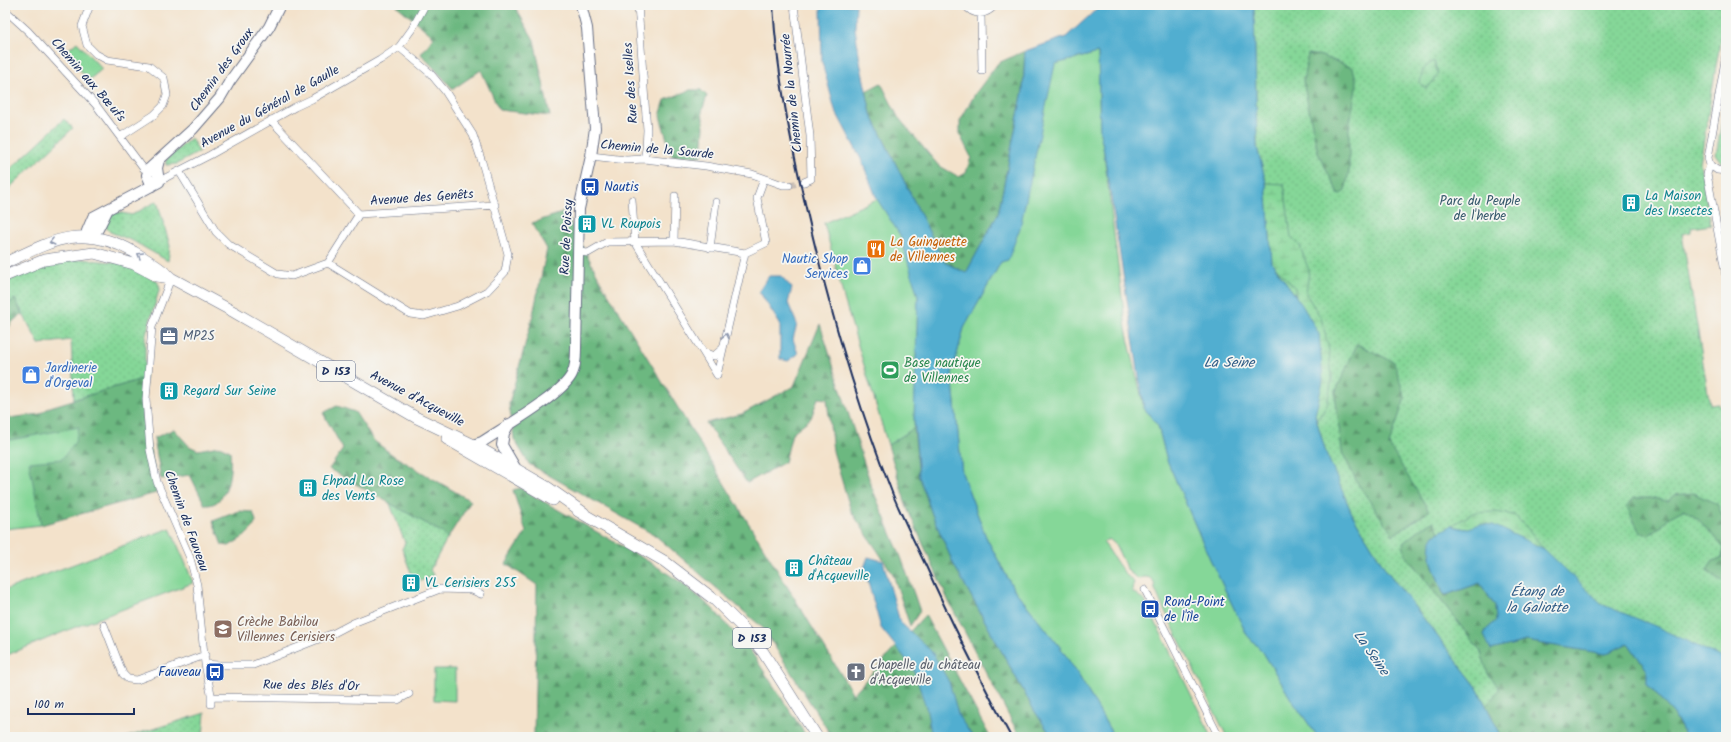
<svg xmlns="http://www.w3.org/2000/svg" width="1731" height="742" font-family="Kalam,sans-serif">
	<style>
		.grass { fill: url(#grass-dots); stroke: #50837b }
		.forest { fill: url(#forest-firs); stroke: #44746f }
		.wetland { fill: url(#wetland-marsh); stroke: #50837b }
		.garden { fill: #85d798; stroke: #50837b }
		.water { fill: #51aed0; stroke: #366e97 }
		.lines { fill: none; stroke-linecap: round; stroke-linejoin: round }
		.street-tunnel { stroke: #c8beb5; stroke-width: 7; stroke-dasharray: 7 3.5; stroke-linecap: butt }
		.street-casing { stroke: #676e84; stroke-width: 8 }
		.secondary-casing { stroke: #676e84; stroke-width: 12 }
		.primary-casing { stroke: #676e84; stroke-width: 12 }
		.street { stroke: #fff; stroke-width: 7 }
		.secondary { stroke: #fff; stroke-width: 10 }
		.primary { stroke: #fff; stroke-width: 11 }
		.rail { stroke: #1b2f5e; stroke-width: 2 }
		.oneway { stroke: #8d97ae }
		.labels { text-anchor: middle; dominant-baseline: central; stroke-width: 3.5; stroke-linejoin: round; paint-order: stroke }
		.shield { fill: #f6f6f2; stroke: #5d6b8a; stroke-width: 1 }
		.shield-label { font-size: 12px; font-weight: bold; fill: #1b2f5e }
		.street-label { font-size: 13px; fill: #1b2f5e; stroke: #f6f6f2 }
		.transit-label { font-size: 13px; fill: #164399; stroke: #f6f6f2; text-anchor: start }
		.culture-label { font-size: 13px; fill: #0d838f; stroke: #f6f6f2; text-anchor: start }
		.park-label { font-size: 13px; fill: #36596c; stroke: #f6f6f2 }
		.food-label { font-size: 13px; fill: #c56008; stroke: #f6f6f2; text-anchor: start }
		.shop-label { font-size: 13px; fill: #366cbe; stroke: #f6f6f2; text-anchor: end }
		.service-label { font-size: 13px; fill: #4e5e75; stroke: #f6f6f2; text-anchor: start }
		.leisure-label { font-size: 13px; fill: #27864d; stroke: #f6f6f2; text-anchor: start }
		.education-label { font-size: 13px; fill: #785e54; stroke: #f6f6f2; text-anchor: start }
		.worship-label { font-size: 13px; fill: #5b616d; stroke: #f6f6f2; text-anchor: start }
		.water-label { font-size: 14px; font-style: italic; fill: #2e5b86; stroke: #f6f6f2 }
	</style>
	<defs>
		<pattern id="grass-dots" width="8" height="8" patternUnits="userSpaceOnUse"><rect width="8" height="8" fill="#85d798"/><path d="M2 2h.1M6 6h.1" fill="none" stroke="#72b985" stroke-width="1.8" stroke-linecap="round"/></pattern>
		<pattern id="forest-firs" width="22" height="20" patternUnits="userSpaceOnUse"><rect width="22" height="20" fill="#6cb880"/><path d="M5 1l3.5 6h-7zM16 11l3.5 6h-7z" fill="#58966c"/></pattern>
		<pattern id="wetland-marsh" width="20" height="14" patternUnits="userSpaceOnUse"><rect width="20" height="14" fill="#85d798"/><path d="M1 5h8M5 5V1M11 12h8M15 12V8" fill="none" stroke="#72b985"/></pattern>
	</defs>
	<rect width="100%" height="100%" fill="#f6f6f2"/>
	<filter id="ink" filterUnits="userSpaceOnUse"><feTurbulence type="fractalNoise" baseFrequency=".025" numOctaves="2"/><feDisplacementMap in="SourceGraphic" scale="8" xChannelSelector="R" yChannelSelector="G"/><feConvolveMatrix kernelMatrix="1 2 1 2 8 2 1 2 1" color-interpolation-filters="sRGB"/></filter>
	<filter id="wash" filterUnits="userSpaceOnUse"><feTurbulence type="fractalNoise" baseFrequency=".012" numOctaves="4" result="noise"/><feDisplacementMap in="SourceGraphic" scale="16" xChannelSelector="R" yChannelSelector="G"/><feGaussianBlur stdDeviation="0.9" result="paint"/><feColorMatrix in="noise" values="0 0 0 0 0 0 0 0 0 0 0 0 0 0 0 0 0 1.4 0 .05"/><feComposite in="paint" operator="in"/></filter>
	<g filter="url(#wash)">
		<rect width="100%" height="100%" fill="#f3e2cb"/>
		<!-- grass -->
		<path class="grass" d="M 1254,5 L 1726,5 L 1700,164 L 1711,225 L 1691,228 L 1691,232 L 1682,234 L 1710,405 L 1719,404 L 1720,406 L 1726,406 L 1726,737 L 1502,737 L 1476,686 L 1386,570 L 1353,516 L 1326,453 L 1315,415 L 1302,305 L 1272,263 L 1266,183 L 1257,147 Z
			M 1726,96 L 1726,165 L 1723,165 L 1716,155 Z
			M 64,119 L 73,128 L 5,192 L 5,174 Z
			M 191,138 L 199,152 L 177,164 L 166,165 L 166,160 Z
			M 157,201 L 170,246 L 168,261 L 133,241 L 110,232 L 105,226 L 109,216 L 117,212 L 132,215 Z
			M 81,259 L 121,263 L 157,281 L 160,287 L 145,338 L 145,378 L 74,400 L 71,340 L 39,344 L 15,299 L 5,306 L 5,283 L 19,275 L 48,263 Z
			M 389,501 L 443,533 L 447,539 L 430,570 L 434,576 L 415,583 L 402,549 L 405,543 Z
			M 205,713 L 203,737 L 127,737 Z"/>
		<!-- forest -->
		<path class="forest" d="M 396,5 L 514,5 L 534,40 L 550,116 L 499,110 L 481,70 L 453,89 L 421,54 L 434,37 Z
			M 1025,51 L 1023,91 L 998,214 L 966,273 L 944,262 L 871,114 L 866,91 L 881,83 L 898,117 L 938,165 L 959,177 L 966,173 L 971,157 L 960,135 L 960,121 L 975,94 L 998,63 Z
			M 1308,54 L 1322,56 L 1353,68 L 1357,83 L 1349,128 L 1349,171 L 1345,191 L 1339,195 L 1318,153 L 1303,81 Z
			M 690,90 L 701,90 L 707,96 L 702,111 L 704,127 L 702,156 L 672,156 L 660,116 L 665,100 Z
			M 565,212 L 601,282 L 853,694 L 925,615 L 990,737 L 832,737 L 763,628 L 656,536 L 529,464 L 514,439 L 509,404 L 532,319 L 547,249 L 532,223 Z
			M 15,299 L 22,314 L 13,321 L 5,333 L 5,306 Z
			M 820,324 L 872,488 L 901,557 L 920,611 L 910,626 L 893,574 L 851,511 L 833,451 L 827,399 L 818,398 L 811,418 L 792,433 L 785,462 L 747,483 L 706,423 L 742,414 L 794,386 Z
			M 1357,344 L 1394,362 L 1405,398 L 1389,445 L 1429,511 L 1393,535 L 1358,484 L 1342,452 L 1335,393 Z
			M 145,378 L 143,417 L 156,478 L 156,493 L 41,525 L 28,462 L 5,441 L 5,404 L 9,418 L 40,414 L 50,407 Z
			M 337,406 L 355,412 L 373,440 L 394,456 L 471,501 L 447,539 L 443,533 L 329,469 L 343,449 L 323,413 Z
			M 914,428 L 919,476 L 932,514 L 954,565 L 1034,710 L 1052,737 L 1020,737 L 949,602 L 907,508 L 888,445 Z
			M 174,429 L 189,446 L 198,450 L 219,446 L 230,451 C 232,468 229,507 205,505 L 190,475 L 161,479 L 154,438 Z
			M 520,488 L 653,564 L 685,585 L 712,608 L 750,650 L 807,737 L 534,737 L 537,585 L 506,564 L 526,532 L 513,490 Z
			M 1693,493 L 1717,504 L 1726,524 L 1726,583 L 1716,578 L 1707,570 L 1713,561 L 1722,558 L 1724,548 L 1700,521 L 1685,509 L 1668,518 L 1662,526 L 1649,535 L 1639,531 L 1627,507 L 1634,498 L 1649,498 L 1668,501 L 1675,495 Z
			M 239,511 L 253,512 L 256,521 L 253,528 L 245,536 L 229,546 L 222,545 L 213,521 Z
			M 1434,521 L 1439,532 L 1434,535 L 1430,557 L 1443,593 L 1446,595 L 1480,583 L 1495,606 L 1496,621 L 1485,631 L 1491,650 L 1526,641 L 1606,654 L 1628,643 L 1647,670 L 1647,684 L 1674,714 L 1686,737 L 1502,737 L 1486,706 L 1500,689 L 1488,674 L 1481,652 L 1405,554 L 1403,543 L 1420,529 Z"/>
		<!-- wetland -->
		<path class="wetland" d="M 1434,61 L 1438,74 L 1433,82 L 1426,88 L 1420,84 C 1422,71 1422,68 1434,61 Z
			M 1266,183 L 1284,184 L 1291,237 L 1300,246 L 1309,271 L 1306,294 L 1321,318 L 1328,345 L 1332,377 L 1327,405 L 1317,422 L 1307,395 L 1295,288 L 1272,263 Z
			M 1495,512 L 1514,515 L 1528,529 L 1544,549 L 1528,554 L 1466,529 L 1451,526 L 1473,513 Z"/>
		<!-- garden -->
		<path class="garden" d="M 77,42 L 102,69 L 89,80 L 64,53 Z
			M 1098,53 L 1100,133 L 1103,146 L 1126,329 L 1144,408 L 1158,426 L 1167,460 L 1210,559 L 1247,635 L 1263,652 L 1291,699 L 1318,737 L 1227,737 L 1161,603 L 1155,589 L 1154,582 C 1150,576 1144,576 1138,579 L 1128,571 L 1115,544 L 1109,539 L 1103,542 C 1114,556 1120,571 1134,582 L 1132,589 L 1133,592 L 1144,600 L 1146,603 L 1212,737 L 1114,737 L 1079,676 L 1060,647 L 1013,588 L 986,537 L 962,473 L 952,373 L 964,328 L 1001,262 L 1055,64 Z
			M 877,199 L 905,241 L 918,296 L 914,428 L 888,445 L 845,302 L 824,223 Z
			M 79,427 L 75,442 L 62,459 L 29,462 L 41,525 L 5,529 L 5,441 Z
			M 170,528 L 185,562 L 193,583 L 73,628 L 5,656 L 5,590 Z
			M 434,669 L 455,669 L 455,701 L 434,700 Z"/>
		<!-- water -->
		<path class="water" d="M 821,5 L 856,5 L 855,28 L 860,62 L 871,114 L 944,262 L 966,273 L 998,214 L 1023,91 L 1025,51 L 1066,37 L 1099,7 L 1099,5 L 1254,5 L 1257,147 L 1266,183 L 1272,263 L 1302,305 L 1319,334 L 1323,381 L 1315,415 L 1326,453 L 1353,516 L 1386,570 L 1476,686 L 1502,737 L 1318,737 L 1291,699 L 1263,652 L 1247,635 L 1210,559 L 1167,460 L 1158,426 L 1144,408 L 1103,146 L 1100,133 L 1098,53 L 1055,64 L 1020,228 L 1008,260 L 1001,262 L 964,328 L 952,373 L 962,473 L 986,537 L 1013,588 L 1060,647 L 1079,676 L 1114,737 L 1052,737 L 1034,710 L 954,565 L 932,514 L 919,476 L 914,419 L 918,296 L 900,235 L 877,199 L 861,159 L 835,110 L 822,62 Z
			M 769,276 L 781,276 L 792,288 L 788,303 L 797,324 L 793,339 L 798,354 L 788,361 L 780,359 L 780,324 L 759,291 Z
			M 1480,524 L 1493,525 L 1544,549 L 1603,605 L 1655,626 L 1720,657 L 1726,658 L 1726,737 L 1686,737 L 1674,714 L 1647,684 L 1647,670 L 1628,643 L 1606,654 L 1526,641 L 1491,650 L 1484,635 L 1485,631 L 1496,621 L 1495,606 L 1480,583 L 1446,595 L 1443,593 L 1430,557 L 1431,540 L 1434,535 L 1451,526 L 1466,529 Z
			M 868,557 L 883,561 L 900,622 L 932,652 L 949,682 L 959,717 L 973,737 L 932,737 L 926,707 L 913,668 L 881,628 L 864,568 Z"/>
	</g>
	<g filter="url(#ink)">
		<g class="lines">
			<!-- street-tunnel -->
			<path class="street-tunnel" d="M 789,185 L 804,182"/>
			<!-- street casing -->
			<g class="street-casing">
				<path id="street" d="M 90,5 L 82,26 L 87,45 L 96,54 L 107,60 L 149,66 L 164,78 L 167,95 L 163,106 L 154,115 L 120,137
					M 638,5 L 647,130 L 646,149 L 644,159
					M 794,5 L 810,136 L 811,179 L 804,182
					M 965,5 C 973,16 986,16 995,5
					M 5,10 L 28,31 L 96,105 L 143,168 L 151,172
					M 981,14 L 982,71
					M 1726,55 L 1708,158 L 1710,165 L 1707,174 L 1726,276
					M 271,120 L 359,214 L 495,205
					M 591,156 L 626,160 L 644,159 L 706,166 L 752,174 L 783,185 L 789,185
					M 1710,165 L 1717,170 L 1726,171
					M 179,171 L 216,232 L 228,244 L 278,274 L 292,276 L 328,263 L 410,314 L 424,316 L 458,306 L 487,291 L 505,272 L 508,254 L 482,162 L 473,135 L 445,91 L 430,73 L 399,47
					M 159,182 L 167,177 L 210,155 L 295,107 L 312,99 L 380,60 L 399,47 L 412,29 L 425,5
					M 632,200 L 635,242 L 703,352 L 714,356 L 722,349
					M 674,241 L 675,196
					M 710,248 L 716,202
					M 578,252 L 588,253 L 607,242 L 674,241 L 745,253
					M 745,253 L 766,243 L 757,198 L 764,179
					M 328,263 L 359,214
					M 171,278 L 152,327 L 146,399 L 150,450 L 157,482 L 190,558 L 197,585 L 205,664 L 211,694 L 211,704
					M 703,352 L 717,375 L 745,253
					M 1145,590 L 1219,737
					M 104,625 L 123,674 L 128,679 L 137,680 L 205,655
					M 205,664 L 218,665 L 253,665 L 334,633 L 353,623 L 440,589 L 472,590 L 481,594
					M 211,697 L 398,700 L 409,694"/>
			</g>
			<!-- secondary casing -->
			<g class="secondary-casing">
				<path id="secondary" d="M 152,186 L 147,175 L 149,169 L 193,129 L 220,98 L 230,81 L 269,27 L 280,5
					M 108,209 L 98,229 L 90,237 L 87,231 L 93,217 L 159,182 L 157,168 L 159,160
					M 509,424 L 504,433 L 502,445 L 516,469
					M 473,445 L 482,442 C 503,428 563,394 572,374 C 576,366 576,357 576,349 L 579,209 L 591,156 L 595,128 L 587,28 L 581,5"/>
			</g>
			<!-- primary casing -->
			<g class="primary-casing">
				<path id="primary" d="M 5,263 C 53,240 83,223 134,252 C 147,260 160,267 171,278
					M 5,276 L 44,260 L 94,253 L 134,264 L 157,276 L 171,278 L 234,312 L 417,418 L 476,446 L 547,487 L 584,513
					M 447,439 L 553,500
					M 578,511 L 664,561 L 715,600 L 740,625 L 763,652 L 817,737"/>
			</g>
			<!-- street -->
			<use href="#street" class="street"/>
			<!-- secondary -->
			<use href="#secondary" class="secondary"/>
			<!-- primary -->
			<use href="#primary" class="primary"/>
			<!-- rail -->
			<path class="rail" d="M 773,5 C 777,75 791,144 807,212 C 829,308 857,404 893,495 C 903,519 915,543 926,566 C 952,624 981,681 1011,737"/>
		</g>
		<!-- one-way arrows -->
		<defs><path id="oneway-chevron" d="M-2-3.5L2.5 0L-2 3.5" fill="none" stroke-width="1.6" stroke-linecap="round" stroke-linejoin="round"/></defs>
		<g class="oneway">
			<use href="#oneway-chevron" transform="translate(52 242) rotate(166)"/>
			<use href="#oneway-chevron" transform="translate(140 255) rotate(-150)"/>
			<use href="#oneway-chevron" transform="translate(726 336) rotate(-77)"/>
		</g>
	</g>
	<!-- icons -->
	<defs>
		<g id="bus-square" transform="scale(1)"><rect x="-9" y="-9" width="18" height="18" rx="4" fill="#1a4fb4" stroke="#f6f6f2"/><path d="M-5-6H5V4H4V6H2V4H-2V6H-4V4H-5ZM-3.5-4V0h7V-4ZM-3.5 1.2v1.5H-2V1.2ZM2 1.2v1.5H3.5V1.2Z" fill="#fff"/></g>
		<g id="building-square" transform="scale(1)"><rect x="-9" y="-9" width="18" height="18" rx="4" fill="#0f9aa8" stroke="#f6f6f2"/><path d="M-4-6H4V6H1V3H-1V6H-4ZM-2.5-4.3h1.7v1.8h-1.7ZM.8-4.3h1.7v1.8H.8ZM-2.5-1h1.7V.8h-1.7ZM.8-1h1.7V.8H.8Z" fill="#fff"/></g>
		<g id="restaurant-square" transform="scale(1)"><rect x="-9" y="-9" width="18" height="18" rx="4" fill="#e8710a" stroke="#f6f6f2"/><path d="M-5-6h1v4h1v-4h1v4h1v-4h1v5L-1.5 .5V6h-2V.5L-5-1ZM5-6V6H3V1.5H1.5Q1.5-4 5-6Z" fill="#fff"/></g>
		<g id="shop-square" transform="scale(1)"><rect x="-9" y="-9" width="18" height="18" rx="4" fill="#3f7fe0" stroke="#f6f6f2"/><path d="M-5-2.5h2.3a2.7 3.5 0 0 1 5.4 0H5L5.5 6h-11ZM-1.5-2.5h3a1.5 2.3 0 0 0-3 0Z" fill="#fff"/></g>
		<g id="office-square" transform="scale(1)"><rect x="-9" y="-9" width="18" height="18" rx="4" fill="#5c6f8a" stroke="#f6f6f2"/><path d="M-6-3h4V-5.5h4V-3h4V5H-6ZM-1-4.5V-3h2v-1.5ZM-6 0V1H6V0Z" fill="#fff"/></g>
		<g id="stadium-square" transform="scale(1)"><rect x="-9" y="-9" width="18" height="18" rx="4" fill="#2e9e5b" stroke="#f6f6f2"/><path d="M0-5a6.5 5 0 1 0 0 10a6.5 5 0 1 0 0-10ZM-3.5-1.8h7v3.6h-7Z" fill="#fff"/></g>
		<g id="school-square" transform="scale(1)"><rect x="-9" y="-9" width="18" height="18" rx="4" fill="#8d6e63" stroke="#f6f6f2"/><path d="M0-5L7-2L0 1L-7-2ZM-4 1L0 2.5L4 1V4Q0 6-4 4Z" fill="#fff"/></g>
		<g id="church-square" transform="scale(1)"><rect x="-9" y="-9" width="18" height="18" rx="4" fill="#6b7280" stroke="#f6f6f2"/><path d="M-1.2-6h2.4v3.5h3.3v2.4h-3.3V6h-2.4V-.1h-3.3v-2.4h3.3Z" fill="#fff"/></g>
	</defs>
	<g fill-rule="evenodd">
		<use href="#bus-square" x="590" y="187"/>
		<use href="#building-square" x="1631" y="203"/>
		<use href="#building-square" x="587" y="224"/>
		<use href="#restaurant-square" x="876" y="249"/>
		<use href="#shop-square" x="862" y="266"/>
		<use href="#office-square" x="169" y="336"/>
		<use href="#stadium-square" x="890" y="370"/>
		<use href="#shop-square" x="31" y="375"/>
		<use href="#building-square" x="169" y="391"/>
		<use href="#building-square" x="308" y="488"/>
		<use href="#building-square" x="794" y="568"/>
		<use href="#building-square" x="411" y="583"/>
		<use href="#bus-square" x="1150" y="609"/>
		<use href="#school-square" x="223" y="629"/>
		<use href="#bus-square" x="215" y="672"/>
		<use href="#church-square" x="856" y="672"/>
	</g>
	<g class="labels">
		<!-- shield labels -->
		<g class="shield">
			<rect x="317" y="361" width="38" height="20" rx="3"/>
			<rect x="733" y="628" width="38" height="20" rx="3"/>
		</g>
		<g class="shield-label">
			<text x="336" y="371">D 153</text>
			<text x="752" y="638">D 153</text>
		</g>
		<!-- street labels -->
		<g class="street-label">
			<text transform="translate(222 70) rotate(-54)">Chemin des Groux</text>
			<text transform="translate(88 80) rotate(49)">Chemin aux Bœufs</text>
			<text transform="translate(631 83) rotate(-94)">Rue des Iselles</text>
			<text transform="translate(792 93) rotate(-96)">Chemin de la Nourrée</text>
			<text transform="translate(270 107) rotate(-29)">Avenue du Général de Gaulle</text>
			<text transform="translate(657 150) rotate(5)">Chemin de la Sourde</text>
			<text transform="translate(422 198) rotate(-4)">Avenue des Genêts</text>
			<text transform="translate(567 237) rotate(-87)">Rue de Poissy</text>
			<text transform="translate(417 399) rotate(28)">Avenue d'Acqueville</text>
			<text transform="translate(186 521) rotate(70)">Chemin de Fauveau</text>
			<text transform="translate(311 686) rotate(1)">Rue des Blés d'Or</text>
		</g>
		<!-- transit labels -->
		<g class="transit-label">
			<text x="604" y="187">Nautis</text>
			<text x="1164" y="602">Rond-Point<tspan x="1164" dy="15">de l'île</tspan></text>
			<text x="201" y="672" text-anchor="end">Fauveau</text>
		</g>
		<!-- culture labels -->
		<g class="culture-label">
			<text x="1645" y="196">La Maison<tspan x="1645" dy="15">des Insectes</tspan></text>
			<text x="601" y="224">VL Roupois</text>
			<text x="183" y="391">Regard Sur Seine</text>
			<text x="322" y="481">Ehpad La Rose<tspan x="322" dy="15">des Vents</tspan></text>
			<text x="808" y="561">Château<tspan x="808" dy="15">d'Acqueville</tspan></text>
			<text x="425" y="583">VL Cerisiers 255</text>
		</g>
		<!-- park labels -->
		<g class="park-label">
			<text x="1480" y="201">Parc du Peuple<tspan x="1480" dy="15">de l'herbe</tspan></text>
		</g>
		<!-- food labels -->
		<g class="food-label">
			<text x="890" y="242">La Guinguette<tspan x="890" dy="15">de Villennes</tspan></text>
		</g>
		<!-- shop labels -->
		<g class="shop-label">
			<text x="848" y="259">Nautic Shop<tspan x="848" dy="15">Services</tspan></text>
			<text x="45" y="368" text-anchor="start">Jardinerie<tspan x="45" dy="15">d'Orgeval</tspan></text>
		</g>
		<!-- service labels -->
		<g class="service-label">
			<text x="183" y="336">MP2S</text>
		</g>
		<!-- leisure labels -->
		<g class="leisure-label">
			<text x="904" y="363">Base nautique<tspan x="904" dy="15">de Villennes</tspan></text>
		</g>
		<!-- education labels -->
		<g class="education-label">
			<text x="237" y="622">Crèche Babilou<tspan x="237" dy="15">Villennes Cerisiers</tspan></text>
		</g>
		<!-- worship labels -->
		<g class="worship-label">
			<text x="870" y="665">Chapelle du château<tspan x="870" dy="15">d'Acqueville</tspan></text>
		</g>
		<!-- water labels -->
		<g class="water-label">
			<text x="1229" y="363">La Seine</text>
			<text x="1537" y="592">Étang de<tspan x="1537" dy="16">la Galiotte</tspan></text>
			<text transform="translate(1371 653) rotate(55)">La Seine</text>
		</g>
	</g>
	<!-- margin -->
	<rect width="1731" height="742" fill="none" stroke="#f6f6f2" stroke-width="20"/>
	<!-- scale -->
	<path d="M28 708v6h106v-6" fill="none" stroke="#1b2f5e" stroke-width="2"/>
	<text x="34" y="708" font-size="12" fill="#1b2f5e" stroke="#f6f6f2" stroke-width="3" paint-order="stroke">100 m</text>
</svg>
